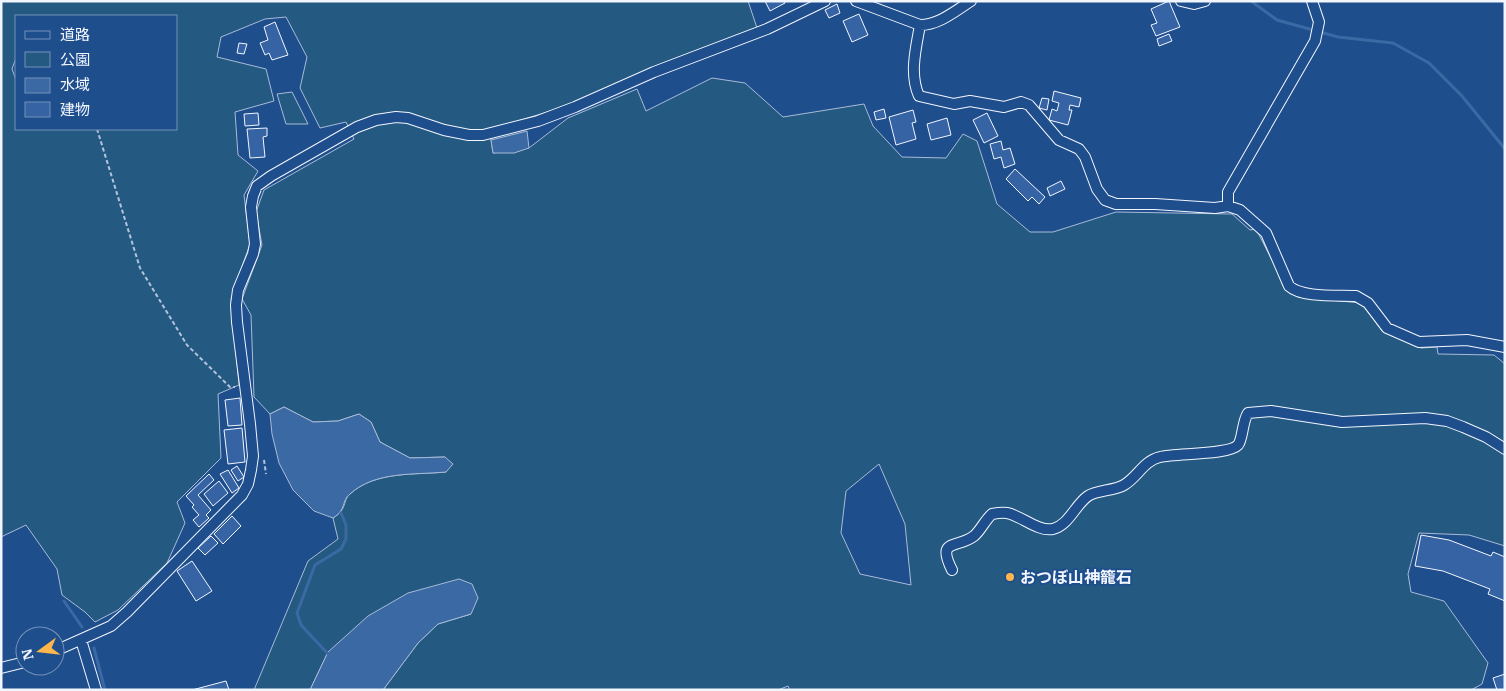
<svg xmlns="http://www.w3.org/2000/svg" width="1506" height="691" font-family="'IBM Plex Serif','Noto Sans JP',serif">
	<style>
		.green { fill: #245a82; stroke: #a8bbd7; fill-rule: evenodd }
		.water { fill: #3b69a3; stroke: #a8bbd7 }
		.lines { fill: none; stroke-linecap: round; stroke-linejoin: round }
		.stream { stroke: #3b69a3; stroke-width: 3 }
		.building { fill: #3563a3; stroke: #f2f6ff }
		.minor-casing { stroke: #f2f6ff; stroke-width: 12 }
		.path { stroke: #b3c4dc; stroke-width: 2; stroke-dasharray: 4 2.5; stroke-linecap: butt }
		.minor { stroke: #1f4e8c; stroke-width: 10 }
		.poi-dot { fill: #ffb74d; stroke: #1f4e8c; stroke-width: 2 }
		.labels { text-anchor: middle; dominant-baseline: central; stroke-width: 4; stroke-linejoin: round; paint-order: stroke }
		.poi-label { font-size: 16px; font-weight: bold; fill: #f2f6ff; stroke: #1f4e8c; text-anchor: start }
	</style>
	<rect width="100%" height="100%" fill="#1f4e8c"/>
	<!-- green -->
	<path class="green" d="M 1,1 L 748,1 L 757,28 L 573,104 L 492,129 L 491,140 L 493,153 L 529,148 L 568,118 L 637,89 L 646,111 L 712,78 L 745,83 L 783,117 L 864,104 L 873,126 L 902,157 L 946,158 L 963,134 L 977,141 L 997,204 L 1030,232 L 1053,232 L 1116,212 L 1232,214 L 1250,230 L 1256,229 L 1288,291 L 1298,297 L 1361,303 L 1383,332 L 1421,348 L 1437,347 L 1438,354 L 1494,355 L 1505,364 L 1505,546 L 1469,535 L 1419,533 L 1408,574 L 1411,592 L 1444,601 L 1488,663 L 1482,684 L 1471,690 L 790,690 L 788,686 L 778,690 L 383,690 L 418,643 L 438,624 L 471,614 L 328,652 L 310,690 L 254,690 L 308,561 L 338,539 L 333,518 C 348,509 342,501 350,494 C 375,471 414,475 446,472 L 445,457 L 410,458 L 380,442 L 371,422 L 359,414 L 338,421 L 313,422 L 284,407 L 270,414 L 254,397 L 251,315 L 242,299 L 262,245 L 256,212 L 264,190 L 354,139 L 346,122 L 320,128 L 300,88 L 307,57 L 286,17 L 265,19 L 221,37 L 217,57 L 266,69 L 274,101 L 235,112 L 238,155 L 258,171 L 244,195 L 250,244 L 231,299 L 239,385 L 218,394 L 221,458 L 177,502 L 185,523 L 167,563 L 118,610 L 95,622 L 85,612 L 62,595 L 57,569 L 26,525 L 1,537 ZM 16,16 L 176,16 L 176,129 L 16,129 L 16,80 L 12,69 L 16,58 ZM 879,464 L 905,524 L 911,585 L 860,574 L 841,533 L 846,491 Z
		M 292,92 L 308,124 L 286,124 L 277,94 Z"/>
	<!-- water -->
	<path class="water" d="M 527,131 L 529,148 L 514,153 L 493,153 L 491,140 Z
		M 284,407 L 313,422 L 338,421 L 359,414 L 371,422 L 380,442 L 410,458 L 445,457 L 453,464 L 446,472 C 414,475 375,471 350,494 C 341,501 347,509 333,518 L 314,511 L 293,490 L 279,463 L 272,434 L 270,414 Z
		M 459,579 L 472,584 L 478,598 L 471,614 L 438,624 L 418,643 L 383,690 L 310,690 L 328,652 L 368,616 L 408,593 Z"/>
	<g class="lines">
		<!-- stream -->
		<path class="stream" d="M 1251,1 L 1277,20 L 1338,37 L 1393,43 L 1429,63 L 1462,96 L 1505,149
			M 64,601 L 82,627
			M 94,648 L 105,690
			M 329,655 L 301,625 L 297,613 L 315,565 L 341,549 L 346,539 L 346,525 L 341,513"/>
	</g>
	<!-- building -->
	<path class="building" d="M 765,1 L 785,1 L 785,3 L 770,11 Z
		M 1169,1 L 1180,27 L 1156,36 L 1151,25 L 1157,23 L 1151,9 Z
		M 837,4 L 840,13 L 829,18 L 825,10 Z
		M 859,14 L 868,35 L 852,42 L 843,21 Z
		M 275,22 L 288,55 L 272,60 L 269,53 L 265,55 L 260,43 L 268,40 L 264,27 Z
		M 1169,34 L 1172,41 L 1159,46 L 1157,39 Z
		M 239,43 L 247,44 L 244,54 L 237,53 Z
		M 1054,91 L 1081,98 L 1079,107 L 1070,105 L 1069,110 L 1072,110 L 1068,125 L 1049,120 L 1052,109 L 1057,111 L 1059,103 L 1052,101 Z
		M 1042,98 L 1049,99 L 1047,110 L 1039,108 Z
		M 884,109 L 886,118 L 876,120 L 874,112 Z
		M 913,110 L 916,122 L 912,123 L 916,139 L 896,145 L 889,117 Z
		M 258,113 L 259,125 L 245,126 L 244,114 Z
		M 987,113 L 998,136 L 984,143 L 973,120 Z
		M 947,118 L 951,135 L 931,140 L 927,124 Z
		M 267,128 L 267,136 L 263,137 L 265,157 L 250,158 L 247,129 Z
		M 1001,141 L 1003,150 L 1010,148 L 1015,164 L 1004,168 L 1001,157 L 994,159 L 990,144 Z
		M 1015,169 L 1045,197 L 1039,204 L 1032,197 L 1028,201 L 1006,179 Z
		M 1061,181 L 1065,189 L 1050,196 L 1047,188 Z
		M 240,398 L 242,425 L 228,426 L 225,400 Z
		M 242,428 L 245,462 L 228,464 L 224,430 Z
		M 237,466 L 244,477 L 238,481 L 231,470 Z
		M 228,470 L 239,488 L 232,493 L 220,474 Z
		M 209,474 L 214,480 L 198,495 L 211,510 L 206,515 L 209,518 L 199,527 L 193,520 L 199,515 L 192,507 L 194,505 L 186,496 Z
		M 219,481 L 228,493 L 213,506 L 204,494 Z
		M 232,516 L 241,526 L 223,544 L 214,534 Z
		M 1421,535 L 1449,540 L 1491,556 L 1493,552 L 1505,557 L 1505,601 L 1488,594 L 1490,589 L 1443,571 L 1415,566 Z
		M 211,536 L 218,543 L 205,555 L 198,548 Z
		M 192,561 L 212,591 L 196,601 L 177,571 Z
		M 1505,674 L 1505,690 L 1497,690 L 1493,678 Z
		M 226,681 L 229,690 L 192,690 Z"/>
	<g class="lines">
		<!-- minor casing -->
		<g class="minor-casing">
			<path id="minor" d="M 856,1 L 920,25 C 939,25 955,11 971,1
				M 1181,1 L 1194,4 L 1205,1
				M 920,25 C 916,48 909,74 919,96 L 954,104 L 970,101 L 1004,107 L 1021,102 L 1029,105 L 1059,140 L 1079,149 L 1085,157 L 1097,189 L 1105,200 L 1116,204 L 1155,204 L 1215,208 L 1228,206 L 1240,210 L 1266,233 L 1289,286 C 1302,298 1338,295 1356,296 L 1368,303 L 1387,328 L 1419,342 L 1467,340 L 1505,347
				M 1228,206 L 1228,192 L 1315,41 L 1319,22 L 1312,1
				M 952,570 C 936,538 957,549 974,536 C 981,530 985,520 992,514 C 997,513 1002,512 1007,513 C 1022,516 1038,532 1053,529 C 1069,525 1075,505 1088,496 C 1097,490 1114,491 1124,485 C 1138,477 1143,461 1160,457 C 1175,453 1229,455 1238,445 C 1243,439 1242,422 1248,413 L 1271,411 L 1342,422 L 1425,418 L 1447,421 L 1463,427 L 1486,437 L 1505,449
				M 81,640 L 96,690
				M 55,651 L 111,626 L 127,612 L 242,495 L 248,484 L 251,470 L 253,456 L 250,424 L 237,322 L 236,305 L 238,290 L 253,254 L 255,244 L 251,207 L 253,196 L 257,186 L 271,176 L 357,127 L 376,120 L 396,117 L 408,118 L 444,130 L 469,135 L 483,135 L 538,121 L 575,107 L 654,72 L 767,29 L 825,1
				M 1,668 L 25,662"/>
		</g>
		<!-- path -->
		<path class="path" d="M 97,129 L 140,268 L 187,345 L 230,387 L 235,387
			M 264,460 L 266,474"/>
		<!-- minor -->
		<use href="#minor" class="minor"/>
	</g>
	<!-- markers -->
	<circle class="poi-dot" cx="1010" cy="577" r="5"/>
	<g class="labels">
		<!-- poi labels -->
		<g class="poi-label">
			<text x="1020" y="577">おつぼ山神籠石</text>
		</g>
	</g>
	<!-- border -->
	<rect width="1506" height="691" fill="none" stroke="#f2f6ff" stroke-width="5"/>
	<!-- legend -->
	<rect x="15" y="15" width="162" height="115" fill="#1f4e8c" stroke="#7391ba"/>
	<rect x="25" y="31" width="25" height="8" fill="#1f4e8c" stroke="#7391ba"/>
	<text x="60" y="40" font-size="15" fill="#f2f6ff">道路</text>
	<rect x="25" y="52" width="25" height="15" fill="#245a82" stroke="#7391ba"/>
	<text x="60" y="65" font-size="15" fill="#f2f6ff">公園</text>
	<rect x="25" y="78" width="25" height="15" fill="#3b69a3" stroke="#7391ba"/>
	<text x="60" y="90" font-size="15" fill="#f2f6ff">水域</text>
	<rect x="25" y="102" width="25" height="15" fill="#3563a3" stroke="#7391ba"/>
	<text x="60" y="115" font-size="15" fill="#f2f6ff">建物</text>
	<!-- north arrow -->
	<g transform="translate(40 651) rotate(255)"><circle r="24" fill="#1f4e8c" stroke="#7391ba"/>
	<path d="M0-4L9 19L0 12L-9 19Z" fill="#ffb74d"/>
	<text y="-8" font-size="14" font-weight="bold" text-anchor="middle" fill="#f2f6ff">N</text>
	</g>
</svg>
